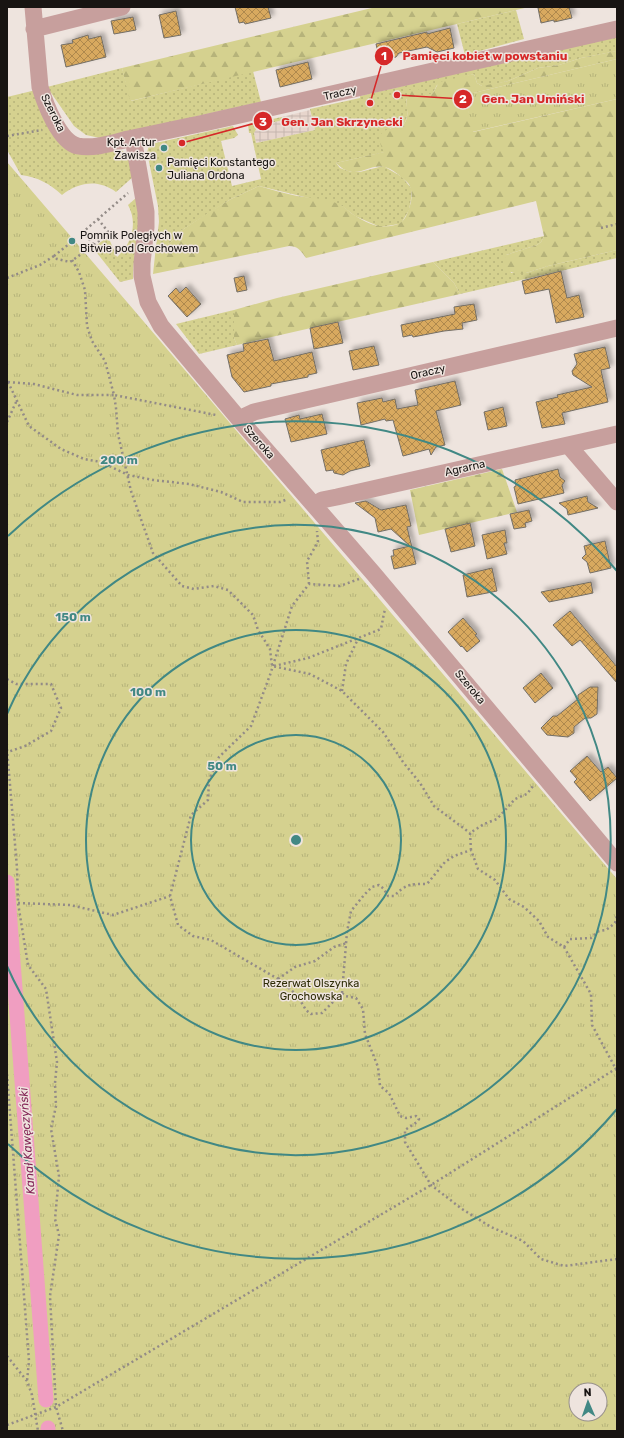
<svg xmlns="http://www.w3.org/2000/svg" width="624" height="1438" font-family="Rubik,sans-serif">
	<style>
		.industrial { fill: url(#industrial-grid) }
		.grass { fill: url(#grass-dots) }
		.forest { fill: url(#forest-firs) }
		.park { fill: url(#park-tufts); fill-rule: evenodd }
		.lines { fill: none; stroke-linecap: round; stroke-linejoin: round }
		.canal { stroke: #f09ec1; stroke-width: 15 }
		.building { fill: url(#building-cross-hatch); stroke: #736e66; filter: url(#shadow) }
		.path { stroke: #938b87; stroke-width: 2.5; stroke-dasharray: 2 3; stroke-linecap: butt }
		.street { stroke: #c79f9d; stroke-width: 17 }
		.ring { fill: none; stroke: #418884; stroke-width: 2 }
		.poi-dot { fill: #418884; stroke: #eee4de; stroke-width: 1.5 }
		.labels { text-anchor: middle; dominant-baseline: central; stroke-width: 3; stroke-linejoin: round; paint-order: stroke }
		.street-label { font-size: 11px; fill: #181412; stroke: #eee4de }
		.poi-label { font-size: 11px; fill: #181412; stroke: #eee4de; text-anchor: start }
		.park-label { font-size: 11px; fill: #2e2c06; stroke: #eee4de }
		.water-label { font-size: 12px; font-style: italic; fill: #842557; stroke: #eee4de }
		.centre { fill: #418884; stroke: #eee4de; stroke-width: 2 }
		.ring-label { font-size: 12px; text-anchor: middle; font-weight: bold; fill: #418884; stroke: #eee4de; stroke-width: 3; stroke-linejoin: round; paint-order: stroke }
		.leader { fill: none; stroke: #d62828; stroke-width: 1.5 }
		.callout-dot { fill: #d62828; stroke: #eee4de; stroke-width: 1.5 }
		.mark-label { font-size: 12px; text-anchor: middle; font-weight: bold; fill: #fff }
		.callout-label { font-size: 12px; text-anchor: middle; font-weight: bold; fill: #d62828; stroke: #eee4de; stroke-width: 3; stroke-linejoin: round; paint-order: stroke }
	</style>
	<defs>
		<pattern id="industrial-grid" width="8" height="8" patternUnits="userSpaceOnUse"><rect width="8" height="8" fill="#e7d5cc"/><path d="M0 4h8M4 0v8" fill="none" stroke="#c5b6ae"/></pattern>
		<pattern id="grass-dots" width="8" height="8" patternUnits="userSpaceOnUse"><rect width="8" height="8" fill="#d5d18f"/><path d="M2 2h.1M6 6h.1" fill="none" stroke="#b6b37a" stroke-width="1.8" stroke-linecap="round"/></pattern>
		<pattern id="forest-firs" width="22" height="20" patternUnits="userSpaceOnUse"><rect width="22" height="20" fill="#d5d18f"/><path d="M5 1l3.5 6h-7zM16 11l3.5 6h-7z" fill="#b6b37a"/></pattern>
		<pattern id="park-tufts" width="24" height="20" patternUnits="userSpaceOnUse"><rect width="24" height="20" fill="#d5d18f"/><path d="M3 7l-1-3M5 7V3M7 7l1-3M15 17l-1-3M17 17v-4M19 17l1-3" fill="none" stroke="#b6b37a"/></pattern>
		<pattern id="building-cross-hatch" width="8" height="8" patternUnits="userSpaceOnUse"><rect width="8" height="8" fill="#d8a95f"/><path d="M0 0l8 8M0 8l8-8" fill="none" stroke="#ae884d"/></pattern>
		<filter id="shadow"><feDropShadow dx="3.5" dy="-3.5" stdDeviation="2" flood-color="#0004"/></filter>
	</defs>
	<rect width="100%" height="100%" fill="#eee4de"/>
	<!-- industrial -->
	<path class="industrial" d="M 310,110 L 315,130 L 256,143 L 254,133 L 258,126 L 283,120 L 282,117 Z"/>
	<!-- grass -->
	<path class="grass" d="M 516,7 L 529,7 L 516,10 L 524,39 L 465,55 L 457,24 L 516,10 Z
		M 617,36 L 617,51 L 581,58 L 559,65 L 538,68 L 508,81 L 487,86 L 482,86 L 477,83 L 474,74 L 437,85 L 433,93 L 427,96 L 421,95 L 406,99 C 407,108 409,116 404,124 L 390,128 L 385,152 L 336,163 L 340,168 L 351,172 L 360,172 L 379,167 L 385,167 L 402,177 L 411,188 L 411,199 L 409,210 L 402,222 L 399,224 L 380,227 L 355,216 L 342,206 L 259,186 L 231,199 L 179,232 L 172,241 L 168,244 L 156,246 L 159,222 L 158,206 L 147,152 L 149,146 L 151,144 L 233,126 L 238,135 L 234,138 L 221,141 L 232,186 L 261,179 L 251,133 L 249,133 L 248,124 L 282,117 L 283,120 L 258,126 L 254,133 L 256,143 L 315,130 L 310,109 L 360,98 L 360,96 Z
		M 122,68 L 131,101 L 253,71 L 261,102 L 100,138 L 86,135 L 74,126 L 47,87 Z
		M 36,90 L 62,142 L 120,149 L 128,155 L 133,177 L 116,192 C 98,179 79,182 62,195 C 50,184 38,177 21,175 L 7,150 L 7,97 Z
		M 137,197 C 138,203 139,210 139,216 C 138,237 133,258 133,279 L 120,282 L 93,248 L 106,238 L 110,241 L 117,257 C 132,244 138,223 128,205 Z
		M 544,236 L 541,242 L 537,245 L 506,255 L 511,273 L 526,273 L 548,266 L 617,250 L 617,258 L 460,294 L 454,283 L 433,262 Z
		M 234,310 L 234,338 L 237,345 L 199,354 L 176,324 Z"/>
	<!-- forest -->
	<path class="forest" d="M 376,7 L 516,7 L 516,10 L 130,101 L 122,68 Z
		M 616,51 L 617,59 L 465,95 L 473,132 L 617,99 L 617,250 L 548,266 L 526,273 L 517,274 L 505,270 L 502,266 L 506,255 L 537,245 L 541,242 L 544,236 L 536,201 L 306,258 C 301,251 298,246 289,246 L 153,274 L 156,246 L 168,244 L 172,241 L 179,232 L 211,211 L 231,199 L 259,186 C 272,190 284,193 297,196 C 310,198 324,198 336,203 C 343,205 348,211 354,215 C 360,219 371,225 379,226 C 384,227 396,226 400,223 C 406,220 409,209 411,202 C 412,195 412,187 407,182 C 401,177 392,168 384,167 C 367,163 356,183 336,163 L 384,152 C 371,129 389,130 404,124 C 412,112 402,104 409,90 L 418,88 L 421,95 L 427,95 L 433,93 L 439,82 L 474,74 L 477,83 L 482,86 L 508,81 L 538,68 L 559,65 L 581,58 Z
		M 433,262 L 454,283 L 460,294 L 237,345 L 234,338 L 234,310 L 277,298 Z
		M 502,469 L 517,512 L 419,535 L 410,490 Z"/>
	<!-- park -->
	<path class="park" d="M 617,59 L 617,99 L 472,132 L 465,95 Z
		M 7,162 L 133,309 L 617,879 L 617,1431 L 7,1431 ZM 576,1390 L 600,1390 L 600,1414 L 576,1414 Z"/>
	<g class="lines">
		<!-- canal -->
		<path class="canal" d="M 7,882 L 46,1400
			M 48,1428 L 48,1431"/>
	</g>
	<!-- building -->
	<path class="building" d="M 235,7 L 268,7 L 271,18 L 245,24 L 244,22 L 239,23 Z
		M 543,7 L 569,7 L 572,18 L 554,22 L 554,20 L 541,23 L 538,8 Z
		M 176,11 L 181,35 L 164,38 L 159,15 Z
		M 133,17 L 136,30 L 114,34 L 111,21 Z
		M 450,28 L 454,48 L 437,52 L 427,47 L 399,53 L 396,57 L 380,61 L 376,44 L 427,32 L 427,34 Z
		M 88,35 L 89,39 L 101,36 L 106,57 L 66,67 L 61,45 L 73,43 L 72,40 Z
		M 308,62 L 312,79 L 280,87 L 276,70 Z
		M 561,271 L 567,298 L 579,295 L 584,317 L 556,323 L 549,289 L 525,294 L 522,281 Z
		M 244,276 L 247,290 L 237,292 L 234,278 Z
		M 186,287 L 201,304 L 187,317 L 168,296 L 176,288 L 180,293 Z
		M 474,304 L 477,320 L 462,323 L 463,329 L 444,331 L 413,337 L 412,335 L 403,337 L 401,325 L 455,314 L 454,307 Z
		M 338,322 L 343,343 L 314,349 L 310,328 Z
		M 268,339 L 274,361 L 312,352 L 317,373 L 308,375 L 308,377 L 271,384 L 271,386 L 244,392 L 232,377 L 227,355 L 244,351 L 243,344 Z
		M 374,346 L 379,365 L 353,370 L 349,351 Z
		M 605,347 L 610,368 L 601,370 L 608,402 L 562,413 L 565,424 L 542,428 L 536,402 L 558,397 L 557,395 L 592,387 L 573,375 L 572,371 L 577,364 L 574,354 Z
		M 455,381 L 461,405 L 436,411 L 445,445 L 436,447 L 431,455 L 429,449 L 403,456 L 393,420 L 386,421 L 385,419 L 361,425 L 357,403 L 382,398 L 383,402 L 395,399 L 397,409 L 418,405 L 415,390 Z
		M 503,407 L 507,426 L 488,430 L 484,412 Z
		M 322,414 L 327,434 L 291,442 L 285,419 L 299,415 L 300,419 Z
		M 364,440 L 370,466 L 350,471 L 343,475 L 334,473 L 333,470 L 326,471 L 321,450 Z
		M 558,469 L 560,477 L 565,481 L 562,485 L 564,493 L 518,504 L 514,487 L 516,486 L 515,480 Z
		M 587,496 L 588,502 L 598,508 L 568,515 L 567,509 L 559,503 Z
		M 366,501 L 381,510 L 406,505 L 411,526 L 407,527 L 416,564 L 394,569 L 391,556 L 394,556 L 393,550 L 410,546 L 391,529 L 378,532 L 375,518 L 355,503 Z
		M 529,510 L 532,521 L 525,523 L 526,527 L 514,529 L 510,514 Z
		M 470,523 L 475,546 L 451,552 L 445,529 Z
		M 505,530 L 507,543 L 504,543 L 507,554 L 487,559 L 482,535 Z
		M 605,541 L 611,568 L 590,573 L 587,562 L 582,558 L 586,554 L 584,546 Z
		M 492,568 L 497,591 L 467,597 L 463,575 Z
		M 591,582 L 593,593 L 549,602 L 541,592 Z
		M 570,611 L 617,667 L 617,683 L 580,640 L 572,646 L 553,625 Z
		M 463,618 L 477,634 L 475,635 L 480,641 L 467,652 L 462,646 L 461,647 L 448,632 Z
		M 541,673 L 553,688 L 535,703 L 523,688 Z
		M 590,687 L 598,687 L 597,714 L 591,718 L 585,718 L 574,727 L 574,733 L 568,737 L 547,735 L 541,728 L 553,716 L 557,716 L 578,699 L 578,695 Z
		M 587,756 L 601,772 L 608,767 L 617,778 L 590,801 L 574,782 L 577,779 L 570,771 Z"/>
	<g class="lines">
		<!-- path -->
		<path class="path" d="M 7,136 L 42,130
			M 601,228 L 617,224
			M 94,245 L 109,233 L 98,219
			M 54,256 L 69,244
			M 72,260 L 79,272 L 85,290 L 87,326 L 92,341 L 105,361 L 114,395 L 216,415
			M 7,278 L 40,265 L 54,256 L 57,259 L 70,262 L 94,245 L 83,232 L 128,193
			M 8,382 L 34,384 L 77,395 L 114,395 L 116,408 L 118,434 L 131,491 L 153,553 L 182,586 L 194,589 L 214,586 L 228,590 L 253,615 L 258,630 L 270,649 L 272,666 L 310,674 L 342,691 L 383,732 L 403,762 L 420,783 L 434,806 L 470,833
			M 8,382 L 29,426 L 61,449 L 84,459 L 101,462 L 128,475 L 153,480 L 189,484 L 221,492 L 243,502 L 280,502 L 288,499
			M 7,422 L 17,400
			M 359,579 L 340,586 L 309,584 L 292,606 L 270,675 L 251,726 L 219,757 L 209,780 L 208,800 L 191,815 L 170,896 L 178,925 L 193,936 L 211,940 L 278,979 L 297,995 L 306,1010 L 311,1014 L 322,1013 L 342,993 L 345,996 L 356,998 L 363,1009 L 365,1034 L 378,1067 L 380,1086 L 389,1093 L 400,1116 L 406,1118 L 416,1116 L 419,1119 L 417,1122 L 405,1130 L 405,1142 L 431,1185 L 462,1209 L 491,1227 L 523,1241 L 541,1259 L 564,1266 L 617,1259
			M 309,584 L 307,561 L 318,542 L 317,531
			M 274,666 L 308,658 L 381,629 L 384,613 L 385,610
			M 7,679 L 16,684 L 51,684 L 61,708 L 51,731 L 25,746 L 8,752
			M 342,691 L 346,664 L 358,639
			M 7,749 L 17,868 L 18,903 L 28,965 L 46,989 L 57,1062 L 55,1083 L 56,1106 L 51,1129 L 59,1176 L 55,1219 L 59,1235 L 50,1296 L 56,1407 L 63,1431
			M 471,850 L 470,833 L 484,824 L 497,819 L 515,799 L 527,794 L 533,786
			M 18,903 L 70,905 L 113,915 L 170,896
			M 564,947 L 570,939 L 591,938 L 599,931 L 606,930 L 615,923 L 617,916
			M 278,979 L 295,967 L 315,961 L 334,947 L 347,943
			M 342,993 L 347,932 L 351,911 L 364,895 L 372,887 L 379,885 L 384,889 L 388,896 L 394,896 C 406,884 410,884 427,884 L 445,862 L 454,856 L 471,850 L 478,869 L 495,880 L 509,899 L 524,907 L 539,921 L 548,937 L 564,947 L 591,994 L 592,1025 L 617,1071
			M 7,1074 L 29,1361 L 27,1381
			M 7,1356 L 27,1381 L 32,1395 L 38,1431
			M 7,1425 L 56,1407 L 431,1185 L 617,1068"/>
		<!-- street -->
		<path class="street" d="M 33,7 L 40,87 C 45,103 59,142 78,146 C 94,149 112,143 128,139 C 153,134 179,128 204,123 C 342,92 480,61 617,29
			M 34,29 L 122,7
			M 133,138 L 146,212 L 146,227 L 142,263 L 142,276 L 148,302 L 161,326 L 239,419 L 373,573 L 617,863
			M 239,419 L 254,412 L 617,328
			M 568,445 L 617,502
			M 315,506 L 322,500 L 337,497 L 617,434"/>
	</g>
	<!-- distance rings -->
	<g class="ring">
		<circle cx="296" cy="840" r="105"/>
		<circle cx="296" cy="840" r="210"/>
		<path d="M7 714A315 315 0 1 1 7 966"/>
		<path d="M617 1109A419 419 0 0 1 8 1144M8 536A419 419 0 0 1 617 571"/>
	</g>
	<!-- markers -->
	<g class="poi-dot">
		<circle cx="164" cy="148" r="4"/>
		<circle cx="159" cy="168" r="4"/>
		<circle cx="72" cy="241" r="4"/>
	</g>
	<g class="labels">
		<!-- street labels -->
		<g class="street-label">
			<text transform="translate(340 93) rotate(-13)">Traczy</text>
			<text transform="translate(53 113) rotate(63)">Szeroka</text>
			<text transform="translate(428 372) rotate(-13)">Oraczy</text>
			<text transform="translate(259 442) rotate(49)">Szeroka</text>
			<text transform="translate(465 468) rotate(-13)">Agrarna</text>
			<text transform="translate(470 687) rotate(50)">Szeroka</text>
		</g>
		<!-- poi labels -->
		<g class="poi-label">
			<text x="156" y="142" text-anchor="end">Kpt. Artur<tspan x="156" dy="13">Zawisza</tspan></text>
			<text x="167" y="162">Pamięci Konstantego<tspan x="167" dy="13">Juliana Ordona</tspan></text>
			<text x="80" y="235">Pomnik Poległych w<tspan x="80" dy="13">Bitwie pod Grochowem</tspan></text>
		</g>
		<!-- park labels -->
		<g class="park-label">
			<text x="311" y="983">Rezerwat Olszynka<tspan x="311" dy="13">Grochowska</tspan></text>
		</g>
		<!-- water labels -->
		<g class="water-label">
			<text transform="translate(27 1141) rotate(-94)">Kanał Kawęczyński</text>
		</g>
	</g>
	<circle cx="296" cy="840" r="6" class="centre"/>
	<g class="ring-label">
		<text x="119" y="464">200 m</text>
		<text x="73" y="621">150 m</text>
		<text x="148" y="696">100 m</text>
		<text x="222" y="770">50 m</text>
	</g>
	<!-- callouts -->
	<path class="leader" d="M370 103L384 56M397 95L463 99M182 143L263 121"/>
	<g class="callout-dot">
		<circle cx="370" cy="103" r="4"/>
		<circle cx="397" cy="95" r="4"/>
		<circle cx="182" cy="143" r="4"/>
		<circle cx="384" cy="56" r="10"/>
		<circle cx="463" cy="99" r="10"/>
		<circle cx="263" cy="121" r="10"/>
	</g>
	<g class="mark-label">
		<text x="384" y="60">1</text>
		<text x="463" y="103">2</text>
		<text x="263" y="126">3</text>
	</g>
	<g class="callout-label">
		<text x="485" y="60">Pamięci kobiet w powstaniu</text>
		<text x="533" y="103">Gen. Jan Umiński</text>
		<text x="342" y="126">Gen. Jan Skrzynecki</text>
	</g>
	<!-- border -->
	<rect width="624" height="1438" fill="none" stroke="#181412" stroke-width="16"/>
	<!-- north arrow -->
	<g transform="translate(588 1402) rotate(358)"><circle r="19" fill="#eee4de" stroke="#98918c"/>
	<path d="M0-3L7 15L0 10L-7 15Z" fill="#418884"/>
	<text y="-6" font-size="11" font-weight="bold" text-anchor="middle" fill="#181412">N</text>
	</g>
</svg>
